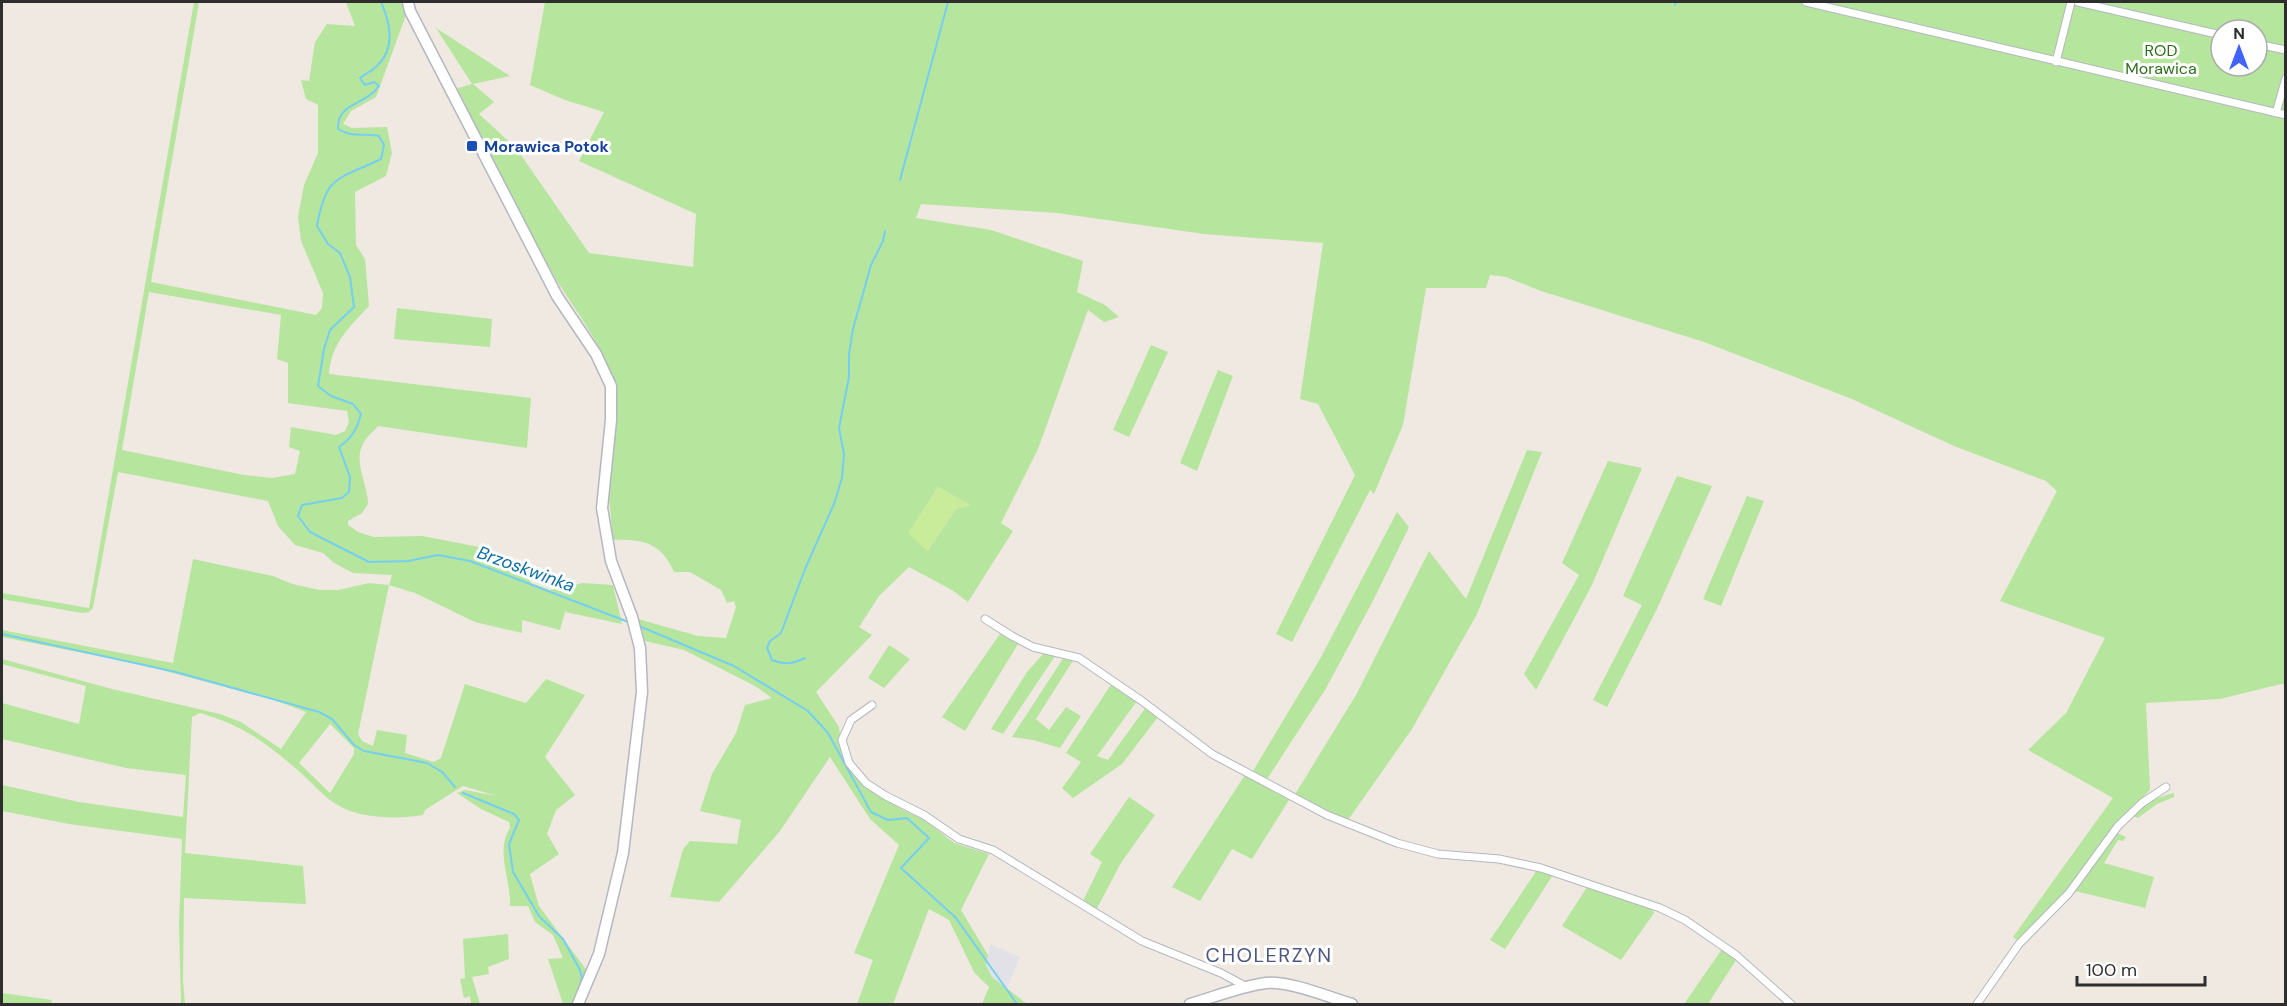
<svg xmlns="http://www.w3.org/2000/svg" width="2287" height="1006" font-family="'DM Sans',sans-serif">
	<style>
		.industrial { fill: #e3e1e8 }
		.green { fill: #b6e59e; fill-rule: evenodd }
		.pitch { fill: #c9ec9a }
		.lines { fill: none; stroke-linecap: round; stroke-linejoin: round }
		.stream { stroke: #75cff0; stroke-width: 2 }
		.street-casing { stroke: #b4b7c1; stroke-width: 9 }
		.secondary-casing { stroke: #b4b7c1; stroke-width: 13 }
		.street { stroke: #fff; stroke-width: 7 }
		.secondary { stroke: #fff; stroke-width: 10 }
		.transit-dot { fill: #1a4fb4; stroke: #fff; stroke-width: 2 }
		.labels { text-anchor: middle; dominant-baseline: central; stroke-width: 6; stroke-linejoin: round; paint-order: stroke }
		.park-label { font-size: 16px; fill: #2c6e1b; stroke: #fff }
		.transit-label { font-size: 16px; font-weight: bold; fill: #164399; stroke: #fff; text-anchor: start }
		.water-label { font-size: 18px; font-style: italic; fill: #0d6fa3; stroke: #fff }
		.quarter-label { font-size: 20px; letter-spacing: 1.5px; fill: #4d5680; stroke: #fff }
	</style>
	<rect width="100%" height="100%" fill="#efe9e1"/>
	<!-- industrial -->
	<path class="industrial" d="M 990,944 L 1020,957 L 1007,988 L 992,977 L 986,965 Z"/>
	<!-- green -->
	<path class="green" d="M 194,2 L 199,2 L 195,26 L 151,282 L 316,315 L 322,308 L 323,293 L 301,241 L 298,217 L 304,185 L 318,153 L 318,105 L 306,99 L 301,80 L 309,81 L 315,42 L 327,24 L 355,26 L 346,2 L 403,2 L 406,15 L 376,97 L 351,111 L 343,124 L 352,128 L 387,127 L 392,153 L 386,176 L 355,192 L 356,245 L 365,259 L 369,306 C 350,326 331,344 329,374 L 531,398 L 527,448 L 378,426 C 374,431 366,437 363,444 C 353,461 368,486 368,504 L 362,513 L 348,521 L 348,525 L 358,532 L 374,537 L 422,536 L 490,549 L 528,575 L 531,583 L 550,590 L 583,583 L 613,585 L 622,624 L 565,612 L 560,630 L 522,620 L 522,633 L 475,622 L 415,593 L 389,585 L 358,734 L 362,741 L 373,746 L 377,730 L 407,735 L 405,753 L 434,762 L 441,758 L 465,684 L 526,703 L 546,679 L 585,695 L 545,757 L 575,795 L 556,810 L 547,834 L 559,854 L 530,874 L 539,906 L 588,972 L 573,1004 L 563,1004 L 548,959 L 563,958 L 553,935 L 535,922 L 528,906 L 510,906 C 511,879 495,851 510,828 L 509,822 L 481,809 L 457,793 L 465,790 L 497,796 L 463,786 L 425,810 L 423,815 C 399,819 364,819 341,807 C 327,800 314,785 302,774 C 268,744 245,726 200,713 L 192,717 L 185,853 L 303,866 L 306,904 L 184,898 L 183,980 L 185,1004 L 181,1004 L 179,925 L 182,839 L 69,824 L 2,811 L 2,785 L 79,802 L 183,817 L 186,775 L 126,768 L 2,739 L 2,703 L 79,724 L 86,686 L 2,664 L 2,659 L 112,689 L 220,714 L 241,722 L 281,749 L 306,712 L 274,700 L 139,664 L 2,637 L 2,630 L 173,663 L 193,559 L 273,576 L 292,584 L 320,590 L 338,590 L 369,583 L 389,585 L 392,575 L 353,573 L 334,563 L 323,553 L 295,545 L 278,526 L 268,501 L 118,472 L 93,608 L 89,612 L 82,613 L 2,599 L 2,593 L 89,608 ZM 149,292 L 281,315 L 277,359 L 288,363 L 288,403 L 347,411 L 349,422 L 345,431 L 336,435 L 291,427 L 289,447 L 300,451 L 295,474 L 272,478 L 244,475 L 122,450 ZM 330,724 L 354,748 L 354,754 L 330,793 L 299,763 Z
		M 545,2 L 2285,2 L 2285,685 L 2281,684 L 2220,699 L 2146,703 L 2150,790 L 2129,811 L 2064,894 L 2019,941 L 2013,937 L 2113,798 L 2028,750 L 2066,713 L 2105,638 L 2000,601 L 2057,491 L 2046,481 L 1954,446 L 1852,399 L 1704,342 L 1541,291 L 1506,277 L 1490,275 L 1486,288 L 1426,288 L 1403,425 L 1374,494 L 1370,490 L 1292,642 L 1276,634 L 1355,475 L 1318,404 L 1300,399 L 1323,243 L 1204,234 L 1057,213 L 921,204 L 916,218 L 991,230 L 1083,261 L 1077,292 L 1105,305 L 1119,317 L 1104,322 L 1088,310 L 1038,449 L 1001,523 L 1013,531 L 968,602 L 952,590 L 909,567 L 879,596 L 859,627 L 872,635 L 816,692 L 839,727 L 842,755 L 849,766 L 866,786 L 903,810 L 923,819 L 954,843 L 989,854 L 961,910 L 988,955 L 986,965 L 992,977 L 1027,1004 L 982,1004 L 989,987 L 974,972 L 949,920 L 929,909 L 893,1004 L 857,1004 L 873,960 L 854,953 L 899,845 L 870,819 L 830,757 L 780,831 L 719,902 L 670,897 L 683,849 L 690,841 L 737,844 L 741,820 L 700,811 L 712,774 L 736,733 L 745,705 L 772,698 L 755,686 L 684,650 L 645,641 L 638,619 L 698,636 L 726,638 L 736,607 L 734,601 L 727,603 L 721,590 L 690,572 L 674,572 C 661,542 642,539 613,540 L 609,497 L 617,394 C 609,350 572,308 550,269 C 517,210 487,149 455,89 L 472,84 L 436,28 L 510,76 L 473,84 L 494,102 L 479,114 L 516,148 L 589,253 L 693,267 L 696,214 L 579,161 L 604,112 L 565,100 L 530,85 ZM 2221,30 L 2257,30 L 2257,66 L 2221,66 ZM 938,487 L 970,505 L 956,509 L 928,550 L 909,533 Z
		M 397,308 L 492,319 L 490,347 L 394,339 Z
		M 1151,345 L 1168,352 L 1129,437 L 1113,430 Z
		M 1218,370 L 1233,376 L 1197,471 L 1180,463 Z
		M 1527,450 L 1542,452 L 1477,614 L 1412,729 L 1348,820 L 1294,796 L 1356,695 L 1429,551 L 1466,599 Z
		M 1608,461 L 1642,468 L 1592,585 L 1536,690 L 1524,674 L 1579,575 L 1562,563 Z
		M 1677,476 L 1712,486 L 1656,611 L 1607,707 L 1593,700 L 1642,605 L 1623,596 Z
		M 1747,496 L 1764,501 L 1721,606 L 1703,599 Z
		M 1397,512 L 1409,527 L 1374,599 L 1325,690 L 1267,779 L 1253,771 L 1320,659 Z
		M 1000,634 L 1018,644 L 965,731 L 942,717 Z
		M 889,645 L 910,659 L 884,688 L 868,678 Z
		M 1044,653 L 1055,656 L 1003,734 L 991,729 L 1027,672 Z
		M 1064,657 L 1074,659 L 1036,719 L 1049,730 L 1066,707 L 1081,716 L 1060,748 L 1033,740 L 1012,737 Z
		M 1112,683 L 1137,701 L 1097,756 L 1108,760 L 1146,707 L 1158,717 L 1122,764 L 1073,798 L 1062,788 L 1081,762 L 1066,753 Z
		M 1245,775 L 1289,800 L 1252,859 L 1232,849 L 1200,901 L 1172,887 Z
		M 2174,793 L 2174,797 L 2157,804 L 2138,818 L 2133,816 C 2145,803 2157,797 2174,793 Z
		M 1129,797 L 1155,815 L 1121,863 L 1096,910 L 1083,901 L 1102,862 L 1090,854 Z
		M 2117,833 L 2126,837 L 2123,841 L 2118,840 L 2104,863 L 2154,877 L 2145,908 L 2075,891 Z
		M 1537,870 L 1553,875 L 1505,949 L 1490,940 Z
		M 1587,887 L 1652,909 L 1654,913 L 1621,960 L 1562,926 Z
		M 508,934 L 509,959 L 488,967 L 489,974 L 472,977 L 480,1004 L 471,1004 L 470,996 L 464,998 L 460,979 L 465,978 L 463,939 Z
		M 1722,949 L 1736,960 L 1708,1004 L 1684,1004 Z
		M 2,993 L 52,1000 L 51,1004 L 2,1004 Z"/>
	<!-- pitch -->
	<path class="pitch" d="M 938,487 L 971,505 L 956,509 L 927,551 L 908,533 Z"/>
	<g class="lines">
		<!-- stream -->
		<path class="stream" d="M 381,2 C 390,22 396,49 377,66 C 372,71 365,74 360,78 L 365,85 L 374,82 L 379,86 C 365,106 337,102 338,129 C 352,138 363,133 379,136 L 384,145 L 381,159 C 338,180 326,174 317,226 L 328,244 L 340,253 L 350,277 L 354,307 L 330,330 L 324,349 L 318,386 L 331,396 L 353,404 L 361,414 C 357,429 352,438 339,447 L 350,477 L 349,492 L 342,498 L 302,505 L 298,516 L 310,532 L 369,562 L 408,561 L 438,555 L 470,561 L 631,623
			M 1675,5 L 1676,2
			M 900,180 L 948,2
			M 639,626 L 734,666 L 808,711 L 828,733 L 871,812 L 888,820 L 907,818 L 929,838 L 901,868 L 956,918 L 1017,1004
			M 2,634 L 176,672 L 319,712 L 332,719 L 354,745 L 364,751 L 427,763 L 442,772 L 455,787
			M 805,658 C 792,664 786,665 772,660 L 767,648 L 770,641 L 781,633 L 805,569 L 834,504 L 842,478 L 844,454 L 839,428 L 849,377 L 849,354 L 853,329 L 871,265 L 883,241 L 885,231
			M 463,793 L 514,814 L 519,820 L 509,844 L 513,872 L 539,916 L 563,939 L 580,970 L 582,978 L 577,997"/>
		<!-- street casing -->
		<g class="street-casing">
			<path id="street" d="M 1806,2 L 2286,115
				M 2078,2 L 2221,35
				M 2257,44 L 2286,50
				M 2056,62 L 2071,2
				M 2276,113 L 2286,78
				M 985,619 L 1012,636 L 1033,647 L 1079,658 L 1142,701 L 1212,754 L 1327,815 L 1397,843 L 1438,854 L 1499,859 L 1541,868 L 1660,908 L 1685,920 L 1736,955 L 1791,1004
				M 872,705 L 851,720 L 842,740 L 849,763 L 866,783 L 886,796 L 924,815 L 959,839 L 993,850 L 1142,941 L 1221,973 L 1247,987
				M 1977,1004 L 2019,944 L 2069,893 L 2118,826 L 2142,803 L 2166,787"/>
		</g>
		<!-- secondary casing -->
		<g class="secondary-casing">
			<path id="secondary" d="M 408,2 L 410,11 L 557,296 L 596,354 L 611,386 L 611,420 L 602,508 L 611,561 L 632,617 L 640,648 L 642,692 L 623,853 L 599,954 L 578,1004
				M 1190,1004 C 1215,997 1241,986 1266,983 C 1291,981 1328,997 1352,1004"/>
		</g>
		<!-- street -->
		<use href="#street" class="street"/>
		<!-- secondary -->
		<use href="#secondary" class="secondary"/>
	</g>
	<!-- markers -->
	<rect class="transit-dot" x="466" y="140" width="12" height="12" rx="3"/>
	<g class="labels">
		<!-- park labels -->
		<g class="park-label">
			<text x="2161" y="50">ROD<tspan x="2161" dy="18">Morawica</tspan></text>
		</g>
		<!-- transit labels -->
		<g class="transit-label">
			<text x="484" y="146">Morawica Potok</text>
		</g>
		<!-- water labels -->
		<g class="water-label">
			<text transform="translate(526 569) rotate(20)">Brzoskwinka</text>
		</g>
		<!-- quarter labels -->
		<g class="quarter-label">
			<text x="1269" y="955">CHOLERZYN</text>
		</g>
	</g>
	<!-- border -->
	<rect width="2287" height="1006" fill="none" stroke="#2e2e2e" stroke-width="6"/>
	<!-- north arrow -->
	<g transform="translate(2239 48)"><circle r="28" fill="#ffffff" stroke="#ababab" stroke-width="1.5"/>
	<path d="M0-4.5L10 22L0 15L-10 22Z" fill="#4264fb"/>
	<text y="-9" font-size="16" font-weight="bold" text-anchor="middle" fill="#2e2e2e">N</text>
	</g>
	<!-- scale -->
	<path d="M2077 976v9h128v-9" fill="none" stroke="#2e2e2e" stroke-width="3"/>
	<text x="2086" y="976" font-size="18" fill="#2e2e2e" stroke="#ffffff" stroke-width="4.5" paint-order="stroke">100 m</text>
</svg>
